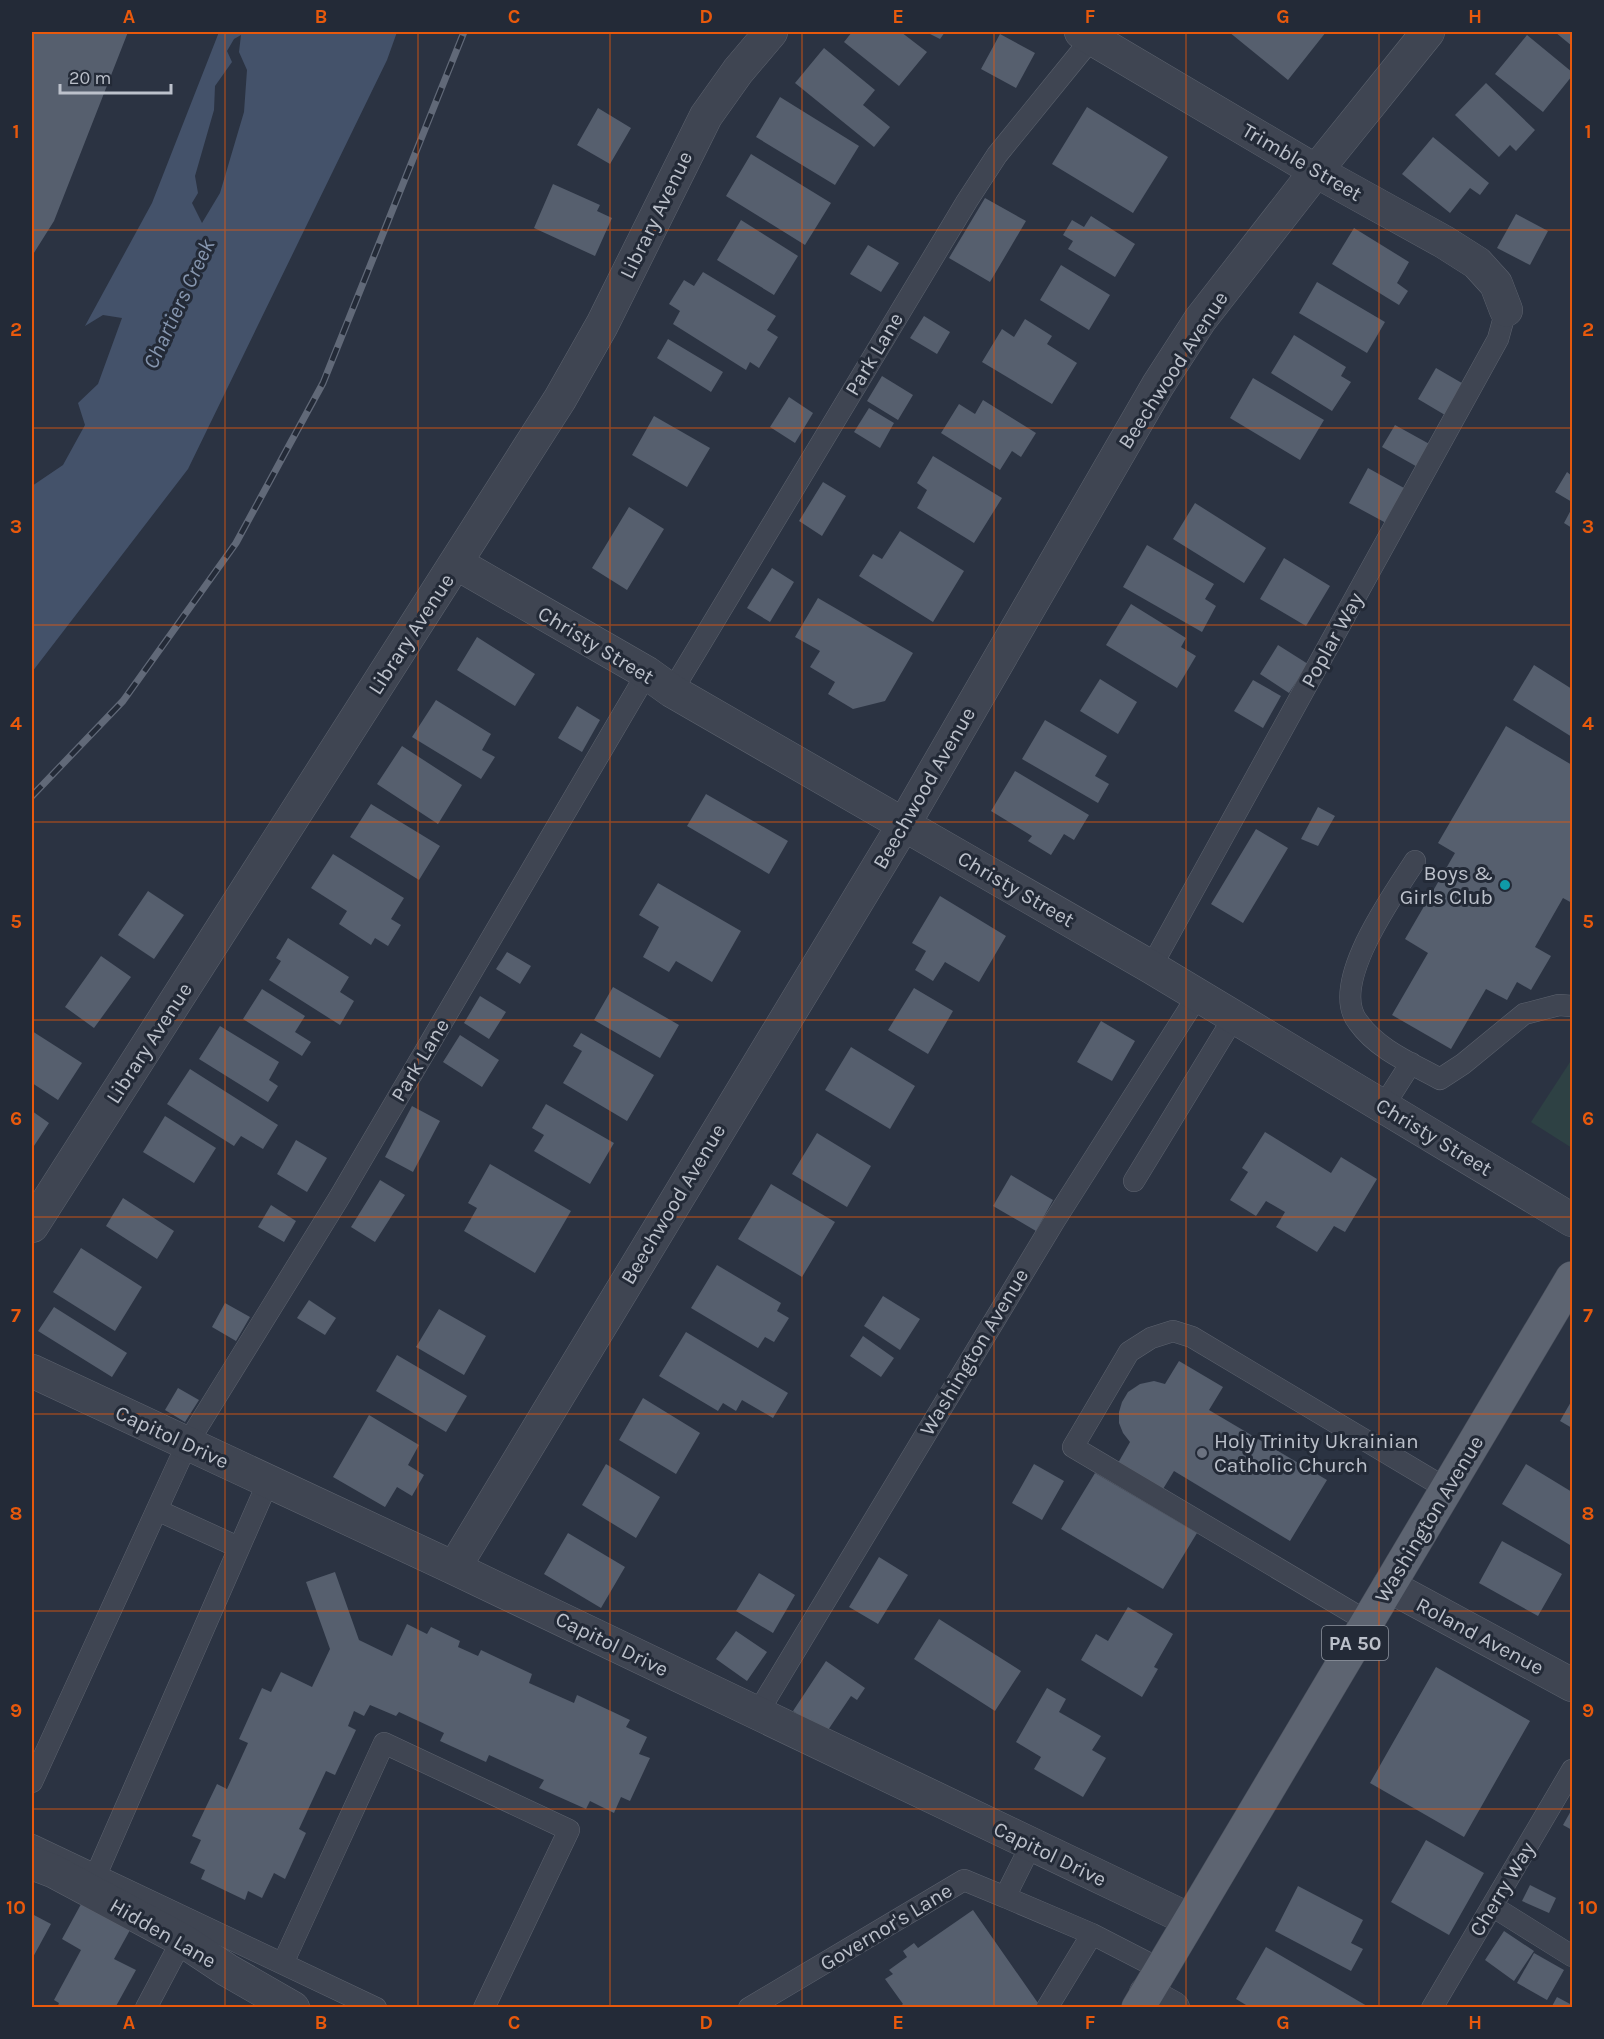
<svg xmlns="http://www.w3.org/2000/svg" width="1604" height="2039" font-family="Karla,sans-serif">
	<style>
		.green { fill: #2e4144 }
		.water { fill: #44526a; fill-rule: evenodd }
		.building { fill: #565f6e }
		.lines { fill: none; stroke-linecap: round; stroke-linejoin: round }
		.lane-casing { stroke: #5d636f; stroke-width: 22 }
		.street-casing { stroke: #5d636f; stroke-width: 34 }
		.primary-casing { stroke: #484e5b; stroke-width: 34 }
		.lane { stroke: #3f4552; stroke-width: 21 }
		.street { stroke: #3f4552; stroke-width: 33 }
		.primary { stroke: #5d6471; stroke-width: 33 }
		.rail-casing { stroke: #616978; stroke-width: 7 }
		.rail { stroke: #232a37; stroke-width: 4.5; stroke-dasharray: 14; stroke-linecap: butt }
		.grid { fill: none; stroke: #e8590c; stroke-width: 1.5; stroke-opacity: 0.55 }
		.culture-dot { fill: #0f9aa8; stroke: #232a37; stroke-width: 2 }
		.worship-dot { fill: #6b7280; stroke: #232a37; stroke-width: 2 }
		.labels { text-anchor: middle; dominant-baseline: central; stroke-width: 6; stroke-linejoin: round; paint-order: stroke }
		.shield { fill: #232a37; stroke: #8e949f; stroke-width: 1.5 }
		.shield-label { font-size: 20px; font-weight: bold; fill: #bcc1cb }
		.street-label { font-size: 21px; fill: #bcc1cb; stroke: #232a37 }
		.poi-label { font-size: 21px; fill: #bcc1cb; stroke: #232a37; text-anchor: end }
		.water-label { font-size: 22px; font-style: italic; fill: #8696af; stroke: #232a37 }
		.neatline { fill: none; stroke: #e8590c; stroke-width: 2 }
		.grid-label { font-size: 20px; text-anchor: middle; font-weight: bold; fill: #e8590c }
	</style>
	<rect width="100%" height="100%" fill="#2b3342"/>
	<!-- green -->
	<path class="green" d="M 1572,1059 L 1572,1148 L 1531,1122 Z"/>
	<!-- water -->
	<path class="water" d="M 219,32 L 397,32 L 387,60 L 188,469 L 32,672 L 32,486 L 63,465 L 85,425 L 78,403 L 98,384 L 122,318 L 103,315 L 85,326 L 152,203 ZM 241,35 L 239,52 L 247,70 L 244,112 L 220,193 L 202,223 L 192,203 L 198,193 L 195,176 L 214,110 L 215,86 L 232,62 L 227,51 L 234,39 Z"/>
	<!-- building -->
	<path class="building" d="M 32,32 L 128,32 L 54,221 L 32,256 Z
		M 852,32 L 901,32 L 927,52 L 899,86 L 844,42 Z
		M 926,32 L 945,32 L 940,39 Z
		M 1229,32 L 1326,32 L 1288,80 Z
		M 1555,32 L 1572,32 L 1572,46 Z
		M 1000,34 L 1035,53 L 1016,88 L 981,69 Z
		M 1527,35 L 1572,72 L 1572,76 L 1543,112 L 1495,74 Z
		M 824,48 L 875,90 L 863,105 L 890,127 L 874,147 L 795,83 Z
		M 1486,83 L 1535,130 L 1516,151 L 1510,145 L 1499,157 L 1455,115 Z
		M 780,97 L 859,146 L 835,185 L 756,137 Z
		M 1087,107 L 1168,157 L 1133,213 L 1052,164 Z
		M 598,108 L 631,128 L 610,164 L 577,145 Z
		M 1433,137 L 1489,183 L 1480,195 L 1470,188 L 1450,213 L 1402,174 Z
		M 751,154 L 831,203 L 805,245 L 726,196 Z
		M 553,184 L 600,205 L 597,211 L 612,218 L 595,256 L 534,228 Z
		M 985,198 L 1026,221 L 990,282 L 949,258 Z
		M 1516,214 L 1548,231 L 1530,265 L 1497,248 Z
		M 1091,216 L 1135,244 L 1115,277 L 1068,249 L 1073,241 L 1063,235 L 1072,220 L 1084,227 Z
		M 741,220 L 798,256 L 774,295 L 717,260 Z
		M 1354,228 L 1409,262 L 1397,283 L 1408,291 L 1399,305 L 1332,264 Z
		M 868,245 L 899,263 L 881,292 L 850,274 Z
		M 1061,265 L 1110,295 L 1089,330 L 1040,300 Z
		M 703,272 L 776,316 L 767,330 L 778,337 L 759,368 L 750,362 L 746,370 L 673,324 L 680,311 L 669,304 L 684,280 L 694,286 Z
		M 1317,282 L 1385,322 L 1367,353 L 1299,313 Z
		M 924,316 L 950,332 L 937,354 L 910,338 Z
		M 1025,319 L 1052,336 L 1047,344 L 1077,363 L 1052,404 L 982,362 L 1002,329 L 1014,337 Z
		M 1294,335 L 1346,367 L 1341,376 L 1351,382 L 1332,411 L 1271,373 Z
		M 668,339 L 723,372 L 711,392 L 657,358 Z
		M 1436,368 L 1467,386 L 1450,418 L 1418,399 Z
		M 882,376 L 913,395 L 898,420 L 867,401 Z
		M 1253,378 L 1324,420 L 1300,460 L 1230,418 Z
		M 789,397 L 813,413 L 795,443 L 770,427 Z
		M 983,400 L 1036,433 L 1021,457 L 1012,451 L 1000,470 L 941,433 L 959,404 L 975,414 Z
		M 869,408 L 894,423 L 880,448 L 854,432 Z
		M 654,416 L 710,448 L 687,487 L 632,455 Z
		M 1395,425 L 1433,446 L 1421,469 L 1382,447 Z
		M 933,456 L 1002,498 L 974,543 L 917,508 L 927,490 L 917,483 Z
		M 1368,468 L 1404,488 L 1386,523 L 1349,503 Z
		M 1567,472 L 1572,476 L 1572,502 L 1555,492 Z
		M 823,482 L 846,496 L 822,536 L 799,521 Z
		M 1195,503 L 1266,548 L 1244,583 L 1173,539 Z
		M 629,507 L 664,529 L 627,590 L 592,568 Z
		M 1572,508 L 1572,528 L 1564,523 Z
		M 900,531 L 964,571 L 933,622 L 859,576 L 873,554 L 882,559 Z
		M 1147,545 L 1214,584 L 1205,599 L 1216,606 L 1202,632 L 1123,587 Z
		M 1284,558 L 1330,586 L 1306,626 L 1260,599 Z
		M 772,568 L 794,582 L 770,622 L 747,608 Z
		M 818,598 L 913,653 L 885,701 L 853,709 L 828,694 L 835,682 L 810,667 L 820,651 L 795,637 Z
		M 1131,604 L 1186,638 L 1181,647 L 1196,656 L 1177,688 L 1106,645 Z
		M 477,637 L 535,674 L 515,706 L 457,670 Z
		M 1278,645 L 1308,664 L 1289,693 L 1260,674 Z
		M 1534,665 L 1572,689 L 1572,737 L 1513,700 Z
		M 1100,679 L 1137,702 L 1118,734 L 1080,711 Z
		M 1253,680 L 1281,696 L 1263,728 L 1234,711 Z
		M 436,700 L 491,734 L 482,750 L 495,757 L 481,779 L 412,737 Z
		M 577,706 L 600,720 L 582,752 L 558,738 Z
		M 1045,720 L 1107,756 L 1095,776 L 1109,784 L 1098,803 L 1022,759 Z
		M 1506,726 L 1572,765 L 1572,903 L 1563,898 L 1535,947 L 1551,956 L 1531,990 L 1517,982 L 1507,1000 L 1486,989 L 1451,1049 L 1392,1015 L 1428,953 L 1405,939 L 1455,853 L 1438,843 Z
		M 402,746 L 462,785 L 438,824 L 377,784 Z
		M 1015,771 L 1089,815 L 1074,840 L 1064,834 L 1051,855 L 1028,841 L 1032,836 L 991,811 Z
		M 706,794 L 788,841 L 769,874 L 687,826 Z
		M 371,804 L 440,846 L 419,880 L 350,837 Z
		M 1318,807 L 1335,816 L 1318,846 L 1301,839 Z
		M 1256,829 L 1288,848 L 1243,923 L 1211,904 Z
		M 333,854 L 404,898 L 391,919 L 401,925 L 388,946 L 375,938 L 371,945 L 339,924 L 347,911 L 311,888 Z
		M 658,883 L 741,931 L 712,982 L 676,961 L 669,972 L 643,957 L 659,927 L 639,915 Z
		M 148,891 L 184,915 L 154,959 L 118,935 Z
		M 940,896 L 1006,936 L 979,982 L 945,962 L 933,981 L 915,970 L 926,951 L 912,943 Z
		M 288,938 L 349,977 L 340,992 L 354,1001 L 340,1025 L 269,980 L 281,961 L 276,958 Z
		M 507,952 L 531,966 L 520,984 L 496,969 Z
		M 101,956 L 131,977 L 94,1028 L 65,1007 Z
		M 613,987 L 679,1025 L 660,1058 L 594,1020 Z
		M 914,988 L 953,1011 L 928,1054 L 888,1030 Z
		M 262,989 L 305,1016 L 295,1032 L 311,1042 L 302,1056 L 243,1019 Z
		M 480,996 L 506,1012 L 489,1039 L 464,1023 Z
		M 1101,1021 L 1135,1041 L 1112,1081 L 1077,1062 Z
		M 220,1026 L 279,1062 L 269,1080 L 278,1086 L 268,1102 L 199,1059 Z
		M 32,1031 L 82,1063 L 58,1100 L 32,1083 Z
		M 581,1033 L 654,1075 L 627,1121 L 563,1083 L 582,1051 L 573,1046 Z
		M 460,1035 L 499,1060 L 482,1087 L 443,1062 Z
		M 851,1047 L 915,1086 L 890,1129 L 825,1090 Z
		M 190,1069 L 278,1125 L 263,1149 L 241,1136 L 234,1146 L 167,1104 Z
		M 546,1104 L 614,1143 L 590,1184 L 534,1151 L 544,1135 L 532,1128 Z
		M 412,1106 L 440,1121 L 413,1172 L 385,1157 Z
		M 32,1111 L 49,1123 L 32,1149 Z
		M 165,1116 L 216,1148 L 194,1183 L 143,1152 Z
		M 1265,1132 L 1331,1173 L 1341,1157 L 1377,1179 L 1345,1232 L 1334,1226 L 1317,1252 L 1276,1227 L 1285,1212 L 1266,1201 L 1256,1216 L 1230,1200 L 1248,1172 L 1242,1168 Z
		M 817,1133 L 871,1166 L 847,1207 L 792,1174 Z
		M 296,1140 L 327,1158 L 307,1192 L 277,1174 Z
		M 490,1164 L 571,1211 L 535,1273 L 464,1231 L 477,1208 L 468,1203 Z
		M 1011,1175 L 1053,1200 L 1036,1231 L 993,1206 Z
		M 380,1180 L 405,1195 L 375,1242 L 351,1227 Z
		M 771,1184 L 835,1222 L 802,1277 L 738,1239 Z
		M 123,1198 L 174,1231 L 157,1259 L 106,1226 Z
		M 271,1205 L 296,1221 L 284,1242 L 258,1227 Z
		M 81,1248 L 142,1287 L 115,1331 L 53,1292 Z
		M 717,1265 L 781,1303 L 777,1311 L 789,1318 L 774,1342 L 765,1337 L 758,1348 L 691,1308 Z
		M 883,1296 L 920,1319 L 900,1350 L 864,1326 Z
		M 309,1300 L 336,1318 L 325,1335 L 297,1318 Z
		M 225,1303 L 250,1317 L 236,1341 L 212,1327 Z
		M 54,1307 L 127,1353 L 112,1377 L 38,1331 Z
		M 439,1309 L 486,1336 L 464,1375 L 416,1347 Z
		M 686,1332 L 788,1393 L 773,1418 L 742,1400 L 736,1411 L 723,1403 L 718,1411 L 659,1376 Z
		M 863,1336 L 894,1358 L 881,1377 L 850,1356 Z
		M 397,1355 L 467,1396 L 446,1432 L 376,1391 Z
		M 1179,1361 L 1223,1387 L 1209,1410 L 1327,1480 L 1290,1541 L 1174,1471 L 1163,1489 L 1118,1463 L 1130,1442 L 1123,1433 L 1119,1423 L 1119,1412 L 1122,1402 L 1128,1392 L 1140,1384 L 1154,1381 L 1165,1384 Z
		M 178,1388 L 199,1400 L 185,1422 L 165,1410 Z
		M 643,1398 L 700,1433 L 676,1474 L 619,1440 Z
		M 1572,1400 L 1572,1428 L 1560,1421 Z
		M 369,1415 L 419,1445 L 408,1465 L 424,1475 L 412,1496 L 397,1487 L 385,1507 L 333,1477 Z
		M 606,1464 L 660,1497 L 636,1538 L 582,1505 Z
		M 1034,1464 L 1064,1481 L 1042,1520 L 1012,1503 Z
		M 1526,1464 L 1572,1492 L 1572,1540 L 1570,1545 L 1502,1504 Z
		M 1095,1473 L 1197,1533 L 1163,1589 L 1061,1529 Z
		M 568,1533 L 625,1567 L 601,1608 L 544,1574 Z
		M 1502,1541 L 1562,1574 L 1538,1616 L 1479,1583 Z
		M 879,1557 L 908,1575 L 878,1624 L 849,1607 Z
		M 335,1572 L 359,1640 L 392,1656 L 407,1624 L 427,1634 L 431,1627 L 460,1641 L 458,1647 L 478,1656 L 481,1650 L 532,1674 L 529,1683 L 574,1703 L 577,1695 L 630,1720 L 626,1727 L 647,1737 L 639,1754 L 650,1758 L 630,1801 L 621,1797 L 614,1813 L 590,1801 L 586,1809 L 539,1788 L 544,1780 L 489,1755 L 486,1762 L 440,1741 L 444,1733 L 399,1712 L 396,1716 L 370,1705 L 364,1716 L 354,1711 L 348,1726 L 356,1730 L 335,1775 L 326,1771 L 299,1829 L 306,1833 L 285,1879 L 274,1873 L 262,1898 L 248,1891 L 245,1900 L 201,1879 L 205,1870 L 190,1863 L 201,1840 L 192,1836 L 217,1784 L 227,1789 L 248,1743 L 239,1739 L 262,1688 L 271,1692 L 281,1672 L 312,1687 L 330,1649 L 306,1582 Z
		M 759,1573 L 795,1595 L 773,1633 L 736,1611 Z
		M 1128,1607 L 1173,1634 L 1154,1667 L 1158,1669 L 1142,1697 L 1081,1660 L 1096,1634 L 1108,1641 Z
		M 939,1619 L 1021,1671 L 995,1711 L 914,1659 Z
		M 736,1631 L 767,1652 L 747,1681 L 716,1659 Z
		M 826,1661 L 865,1688 L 857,1700 L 851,1696 L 826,1733 L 793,1711 Z
		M 1436,1667 L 1530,1721 L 1464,1837 L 1370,1783 Z
		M 1047,1688 L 1066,1699 L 1059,1712 L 1101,1736 L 1092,1750 L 1106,1758 L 1083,1797 L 1034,1769 L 1041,1757 L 1016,1742 Z
		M 1572,1809 L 1572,1830 L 1563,1825 Z
		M 1426,1840 L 1484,1873 L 1449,1935 L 1391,1902 Z
		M 1530,1885 L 1556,1898 L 1549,1913 L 1522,1901 Z
		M 1298,1886 L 1363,1920 L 1351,1943 L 1363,1949 L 1351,1971 L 1275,1931 Z
		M 86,1895 L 135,1921 L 114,1959 L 136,1970 L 115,2008 L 57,2008 L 59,2003 L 54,2000 L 81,1950 L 62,1939 Z
		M 973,1910 L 1040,2006 L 1038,2008 L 898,2008 L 903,2004 L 885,1979 L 893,1974 L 889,1970 L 907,1957 L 903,1951 L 914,1943 L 918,1948 Z
		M 32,1914 L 51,1924 L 32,1959 Z
		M 1504,1931 L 1534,1951 L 1514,1981 L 1485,1960 Z
		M 1266,1947 L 1367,2006 L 1366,2008 L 1251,2008 L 1236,1999 Z
		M 1534,1953 L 1564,1970 L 1547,2000 L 1517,1983 Z
		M 1557,1997 L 1572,2005 L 1572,2008 L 1551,2008 Z"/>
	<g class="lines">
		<!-- lane casing -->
		<g class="lane-casing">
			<path id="lane" d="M 672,691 L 967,201 L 997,155 L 1097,32
				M 1415,861 C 1394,894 1328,984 1358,1022 C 1378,1050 1411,1063 1440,1079 L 1463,1064 L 1524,1014 L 1559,1005 L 1572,1006
				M 1151,967 L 1498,339 L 1506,310
				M 1383,1107 L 1411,1063
				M 1134,1181 L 1234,1017
				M 157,1510 L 238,1547
				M 1368,1622 L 1073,1447 L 1129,1352 L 1151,1338 L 1173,1331 L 1192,1337 L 1447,1489
				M 757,1714 L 1055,1220 L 1198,995
				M 32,1782 L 187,1444 L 339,1198 L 647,673
				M 32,1845 L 376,2008
				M 96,1875 L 268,1482
				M 1005,1897 L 1092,1934 L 1047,2008
				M 1492,1906 L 1572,1956
				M 1092,1934 L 1160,1969
				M 283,1963 L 384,1743 L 569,1830 L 484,2008
				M 146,2008 L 182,1940
				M 749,2008 L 964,1880 L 1005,1897 L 1031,1845
				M 1432,2008 L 1572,1770"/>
		</g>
		<!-- street casing -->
		<g class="street-casing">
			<path id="street" d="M 1081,32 L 1316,171 L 1444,242 L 1477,263 L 1496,284 L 1506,310
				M 456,563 L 647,673 L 672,691 L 1151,967 L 1572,1220
				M 32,1226 L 560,399 L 602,325 L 706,116 L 738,71 L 771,32
				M 32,1371 L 454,1568 L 1190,1920
				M 454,1568 L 904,824 L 1158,385 L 1200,320 L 1316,171 L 1428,32
				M 1389,1586 L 1572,1685
				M 32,1863 L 53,1871 L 182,1940 L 227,1970 L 293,2008
				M 1146,1993 L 1173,2008"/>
		</g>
		<!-- primary casing -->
		<g class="primary-casing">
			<path id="primary" d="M 1138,2008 L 1572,1278"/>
		</g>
		<!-- lane -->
		<use href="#lane" class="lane"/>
		<!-- street -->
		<use href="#street" class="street"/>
		<!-- primary -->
		<use href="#primary" class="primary"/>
		<!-- rail casing -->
		<g class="rail-casing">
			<path id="rail" d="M 32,796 L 123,701 L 236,543 L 323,383 L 464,32"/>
		</g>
		<!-- rail -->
		<use href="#rail" class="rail"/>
	</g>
	<!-- grid -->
	<path class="grid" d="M 225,32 L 225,2008M 418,32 L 418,2008M 610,32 L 610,2008M 802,32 L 802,2008M 994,32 L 994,2008M 1186,32 L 1186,2008M 1379,32 L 1379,2008M 32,230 L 1572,230M 32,428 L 1572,428M 32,625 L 1572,625M 32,822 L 1572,822M 32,1020 L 1572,1020M 32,1217 L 1572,1217M 32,1414 L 1572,1414M 32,1611 L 1572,1611M 32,1809 L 1572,1809"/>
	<!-- markers -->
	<circle class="culture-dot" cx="1505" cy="885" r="6"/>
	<circle class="worship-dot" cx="1202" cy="1453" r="6"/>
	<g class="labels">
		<!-- shield labels -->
		<rect class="shield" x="1322" y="1626" width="66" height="34" rx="4.5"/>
		<g class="shield-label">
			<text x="1355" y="1643">PA 50</text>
		</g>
		<!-- street labels -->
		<g class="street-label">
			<text transform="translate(1302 162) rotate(30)">Trimble Street</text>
			<text transform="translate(656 215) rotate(-64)">Library Avenue</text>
			<text transform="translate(874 354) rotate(-59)">Park Lane</text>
			<text transform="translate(1173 370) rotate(-57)">Beechwood Avenue</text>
			<text transform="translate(411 634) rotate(-57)">Library Avenue</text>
			<text transform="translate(1332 640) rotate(-61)">Poplar Way</text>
			<text transform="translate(596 645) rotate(31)">Christy Street</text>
			<text transform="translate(924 788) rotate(-60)">Beechwood Avenue</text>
			<text transform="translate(1016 889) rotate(30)">Christy Street</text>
			<text transform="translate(149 1043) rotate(-57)">Library Avenue</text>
			<text transform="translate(420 1060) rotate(-59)">Park Lane</text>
			<text transform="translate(1434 1137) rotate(31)">Christy Street</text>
			<text transform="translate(673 1204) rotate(-59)">Beechwood Avenue</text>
			<text transform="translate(974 1352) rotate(-59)">Washington Avenue</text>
			<text transform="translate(172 1437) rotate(25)">Capitol Drive</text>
			<text transform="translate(1429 1519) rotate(-59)">Washington Avenue</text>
			<text transform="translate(1480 1636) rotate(28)">Roland Avenue</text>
			<text transform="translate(612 1644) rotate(26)">Capitol Drive</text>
			<text transform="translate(1050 1854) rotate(26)">Capitol Drive</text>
			<text transform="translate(1502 1889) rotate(-59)">Cherry Way</text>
			<text transform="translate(886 1927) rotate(-31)">Governor's Lane</text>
			<text transform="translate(163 1933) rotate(30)">Hidden Lane</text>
		</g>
		<!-- poi labels -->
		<g class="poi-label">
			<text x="1493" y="873">Boys &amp;<tspan x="1493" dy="24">Girls Club</tspan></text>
			<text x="1214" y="1441" text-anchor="start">Holy Trinity Ukrainian<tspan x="1214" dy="24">Catholic Church</tspan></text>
		</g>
		<!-- water labels -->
		<g class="water-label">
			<text transform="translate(179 304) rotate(-65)">Chartiers Creek</text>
		</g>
	</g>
	<!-- border -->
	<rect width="1604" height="2039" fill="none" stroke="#232a37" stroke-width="66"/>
	<!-- scale -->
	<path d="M60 84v9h111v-9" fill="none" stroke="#bcc1cb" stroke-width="3"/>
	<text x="69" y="84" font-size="18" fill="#bcc1cb" stroke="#232a37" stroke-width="4.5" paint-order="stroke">20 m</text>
	<rect x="33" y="33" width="1538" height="1973" class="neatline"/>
	<g class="grid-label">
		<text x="129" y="23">A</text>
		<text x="321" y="23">B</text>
		<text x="514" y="23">C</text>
		<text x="706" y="23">D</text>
		<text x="898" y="23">E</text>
		<text x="1090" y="23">F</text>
		<text x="1283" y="23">G</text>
		<text x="1475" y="23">H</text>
		<text x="16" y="138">1</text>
		<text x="1588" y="138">1</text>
		<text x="16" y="336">2</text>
		<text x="1588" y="336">2</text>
		<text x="16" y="533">3</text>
		<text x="1588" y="533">3</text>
		<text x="16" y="730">4</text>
		<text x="1588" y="730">4</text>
		<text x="16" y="928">5</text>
		<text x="1588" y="928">5</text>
		<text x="16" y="1125">6</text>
		<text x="1588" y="1125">6</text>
		<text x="16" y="1322">7</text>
		<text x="1588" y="1322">7</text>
		<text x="16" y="1520">8</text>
		<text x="1588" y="1520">8</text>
		<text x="16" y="1717">9</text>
		<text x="1588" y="1717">9</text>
		<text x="16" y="1914">10</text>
		<text x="1588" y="1914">10</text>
		<text x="129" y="2029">A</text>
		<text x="321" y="2029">B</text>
		<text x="514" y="2029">C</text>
		<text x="706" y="2029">D</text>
		<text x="898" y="2029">E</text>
		<text x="1090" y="2029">F</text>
		<text x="1283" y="2029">G</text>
		<text x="1475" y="2029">H</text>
	</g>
</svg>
